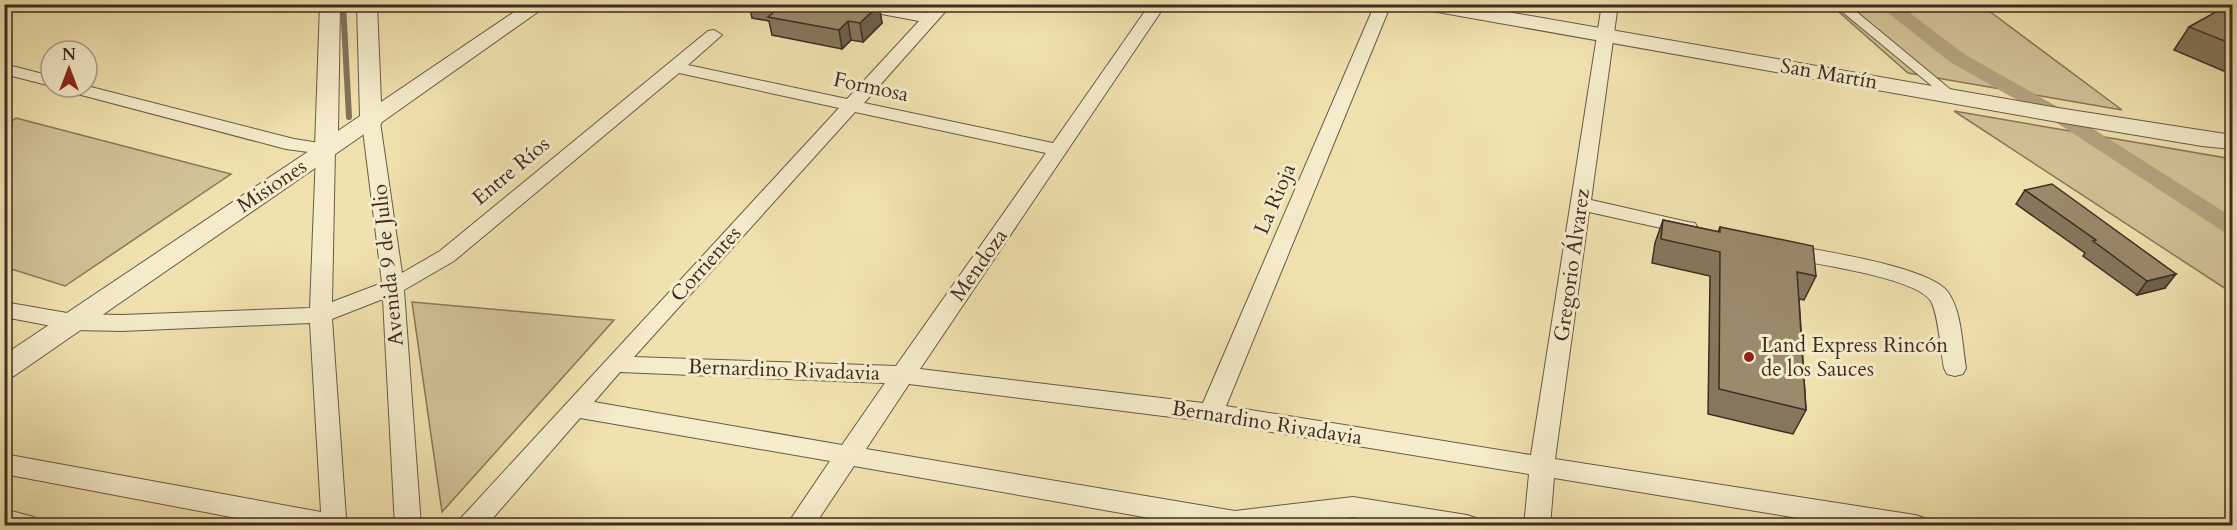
<svg xmlns="http://www.w3.org/2000/svg" width="2237" height="530" font-family="Cardo,serif">
	<style>
		.green { fill: #d2c397; stroke: #88775d; stroke-width: 1.5 }
		.lines { fill: none; stroke-linecap: round; stroke-linejoin: round }
		.stream { stroke: #85745a; stroke-width: 6 }
		.canal { fill: #b4a47f; fill-rule: evenodd }
		.service-casing { stroke: #6b5946; stroke-width: 11 }
		.minor-casing { stroke: #6b5946; stroke-width: 2 }
		.tertiary-casing { stroke: #6b5946; stroke-width: 2 }
		.service { stroke: #f5eccb; stroke-width: 9 }
		.minor { fill: #f5eccb; fill-rule: evenodd }
		.tertiary { fill: #f5eccb; fill-rule: evenodd }
		.wall { fill: #85775d; stroke: #3f2b23; stroke-width: 1.5 }
		.shaded-wall { fill: #6c614c; stroke: #3f2b23; stroke-width: 1.5 }
		.building { fill: #9b8a6c; stroke: #3f2b23; stroke-width: 1.5 }
		.poi-dot { fill: #8f2418; stroke: #f5eccb; stroke-width: 2 }
		.labels { text-anchor: middle; dominant-baseline: central; stroke-width: 6; stroke-linejoin: round; paint-order: stroke }
		.street-label { font-size: 21px; fill: #3f2b23; stroke: #f5eccb }
		.poi-label { font-size: 21px; fill: #3f2b23; stroke: #f5eccb; text-anchor: start }
	</style>
	<rect width="100%" height="100%" fill="#f0e2af"/>
	<filter id="stains"><feTurbulence type="fractalNoise" baseFrequency=".00333" numOctaves="4"/><feColorMatrix values="0 0 0 0 .2 0 0 0 0 .09 0 0 0 0 .02 0 0 0 .5 -.17"/></filter>
	<radialGradient id="worn" r=".72"><stop offset=".6" stop-color="#630" stop-opacity="0"/><stop offset="1" stop-color="#630" stop-opacity=".3"/></radialGradient>
	<!-- green -->
	<path class="green" d="M 1831,5 L 1981,5 L 2122,110 L 1908,73 Z
		M 1954,111 L 2232,159 L 2232,293 Z
		M 16,118 L 231,174 L 65,286 L 5,267 L 5,125 Z
		M 412,302 L 614,320 L 442,512 Z"/>
	<g class="lines">
		<!-- stream -->
		<path class="stream" d="M 343,4 L 349,117"/>
		<!-- canal -->
		<path class="canal" d="M 1877,4 L 1898,4 L 1964,54 L 2065,111 L 2232,217 L 2232,234 L 2224,232 L 2051,119 L 1950,62 Z"/>
		<!-- service casing -->
		<g class="service-casing">
			<path id="service" d="M 1840,4 L 1950,95"/>
		</g>
		<!-- minor casing -->
		<g class="minor-casing">
			<path id="minor" d="M 847,4 L 882,4 L 927,13 L 935,4 L 952,4 L 864,103 L 1053,143 L 1150,4 L 1166,4 L 920,369 L 1203,403 L 1375,4 L 1391,4 L 1226,406 L 1531,455 L 1602,4 L 1618,4 L 1591,200 L 1688,222 L 1695,223 L 1698,228 L 1695,233 L 1688,234 L 1589,212 L 1555,459 L 1915,515 L 1924,518 L 1928,526 L 1847,526 L 1554,478 L 1550,526 L 1524,526 L 1529,474 L 1211,422 L 909,384 L 866,449 L 1235,511 L 1353,497 L 1467,515 L 1476,518 L 1480,526 L 1401,526 L 1353,517 L 1290,526 L 1195,526 L 854,466 L 814,526 L 786,526 L 830,461 L 580,418 L 486,526 L 457,526 L 461,518 L 839,108 L 679,73 L 454,261 L 404,290 L 421,526 L 395,526 L 383,299 L 332,319 L 346,518 L 351,526 L 279,526 L 4,474 L 4,454 L 321,512 L 310,323 L 122,331 L 73,330 L 4,317 L 4,302 L 73,314 L 122,315 L 310,308 L 316,153 L 286,149 L 66,91 L 63,87 L 87,86 L 294,139 L 333,145 L 335,149 L 332,302 L 382,283 L 362,122 L 365,118 L 377,118 L 380,122 L 402,273 L 440,251 L 708,31 L 714,30 L 722,35 L 688,65 L 847,99 L 919,21 L 855,9 ZM 855,112 L 1046,153 L 896,366 L 634,357 ZM 620,372 L 885,383 L 842,445 L 594,402 Z
				M 4,64 L 51,76 L 51,86 L 4,74 Z
				M 1786,244 C 1820,251 1928,266 1948,292 C 1962,312 1962,345 1966,368 L 1963,374 L 1955,376 L 1947,374 L 1944,368 C 1941,353 1938,310 1930,300 C 1912,276 1810,264 1779,256 L 1776,251 L 1779,246 Z"/>
		</g>
		<!-- tertiary casing -->
		<g class="tertiary-casing">
			<path id="tertiary" d="M 320,4 L 340,4 L 338,131 L 360,116 L 357,4 L 377,4 L 381,102 L 526,4 L 549,4 L 382,122 L 379,127 L 373,128 L 14,376 L 4,379 L 4,355 L 315,147 Z
				M 1417,4 L 1462,4 L 2058,108 L 2232,135 L 2232,149 L 2202,146 L 2058,122 L 1426,10 L 1419,8 Z
				M 4,509 L 34,517 L 39,526 L 4,526 Z"/>
		</g>
		<!-- service -->
		<use href="#service" class="service"/>
		<!-- minor -->
		<use href="#minor" class="minor"/>
		<!-- tertiary -->
		<use href="#tertiary" class="tertiary"/>
	</g>
	<!-- wall -->
	<path class="wall" d="M 749,4 L 878,4 L 882,23 L 863,42 L 851,40 L 842,49 L 772,35 L 769,21 L 752,18 Z
		M 2232,4 L 2232,73 L 2231,74 L 2174,50 L 2189,27 Z
		M 2025,190 L 2165,288 L 2137,295 L 2083,256 L 2085,253 L 2016,204 Z
		M 1663,220 L 1718,232 L 1720,227 L 1816,276 L 1804,300 L 1799,299 L 1806,410 L 1793,434 L 1708,414 L 1710,276 L 1652,263 L 1655,243 Z"/>
	<!-- shaded-wall -->
	<path class="shaded-wall" d="M 879,5 L 882,23 L 863,42 L 860,23 Z
		M 848,21 L 851,40 L 842,49 L 839,30 Z
		M 2176,274 L 2165,288 L 2137,295 L 2147,281 Z"/>
	<!-- building -->
	<path class="building" d="M 774,4 L 878,4 L 879,5 L 860,23 L 848,21 L 839,30 L 768,17 L 781,6 Z
		M 2230,4 L 2232,4 L 2232,44 L 2189,27 Z
		M 2052,184 L 2176,274 L 2147,281 L 2093,241 L 2096,240 L 2025,190 Z
		M 1663,220 L 1720,232 L 1720,227 L 1813,246 L 1816,276 L 1797,272 L 1806,410 L 1719,389 L 1720,252 L 1661,239 Z"/>
	<!-- markers -->
	<circle class="poi-dot" cx="1749" cy="357" r="6"/>
	<g class="labels">
		<!-- street labels -->
		<g class="street-label">
			<text transform="translate(1829 74) rotate(10)">San Martín</text>
			<text transform="translate(871 87) rotate(12)">Formosa</text>
			<text transform="translate(511 171) rotate(-40)">Entre Ríos</text>
			<text transform="translate(272 186) rotate(-34)">Misiones</text>
			<text transform="translate(1275 199) rotate(-67)">La Rioja</text>
			<text transform="translate(706 264) rotate(-48)">Corrientes</text>
			<text transform="translate(388 265) rotate(-96)">Avenida 9 de Julio</text>
			<text transform="translate(979 265) rotate(-55)">Mendoza</text>
			<text transform="translate(1572 265) rotate(-82)">Gregorio Álvarez</text>
			<text transform="translate(784 370) rotate(2)">Bernardino Rivadavia</text>
			<text transform="translate(1267 423) rotate(9)">Bernardino Rivadavia</text>
		</g>
		<!-- poi labels -->
		<g class="poi-label">
			<text x="1761" y="345">Land Express Rincón<tspan x="1761" dy="24">de los Sauces</tspan></text>
		</g>
	</g>
	<!-- margin -->
	<rect width="2237" height="530" fill="none" stroke="#f0e2af" stroke-width="24"/>
	<rect x="6" y="6" width="2225" height="518" fill="none" stroke="#3f2b23" stroke-width="3"/>
	<rect x="12" y="12" width="2213" height="506" fill="none" stroke="#3f2b23" stroke-width="1.5"/>
	<!-- north arrow -->
	<g transform="translate(69 69)"><circle r="28" fill="#f5eccb" stroke="#ac9f88" stroke-width="1.5"/>
	<path d="M0-4.5L10 22L0 15L-10 22Z" fill="#8f2418"/>
	<text y="-9" font-size="16" font-weight="bold" text-anchor="middle" fill="#3f2b23">N</text>
	</g>
	<rect width="100%" height="100%" filter="url(#stains)"/>
	<rect width="100%" height="100%" fill="url(#worn)"/>
</svg>
